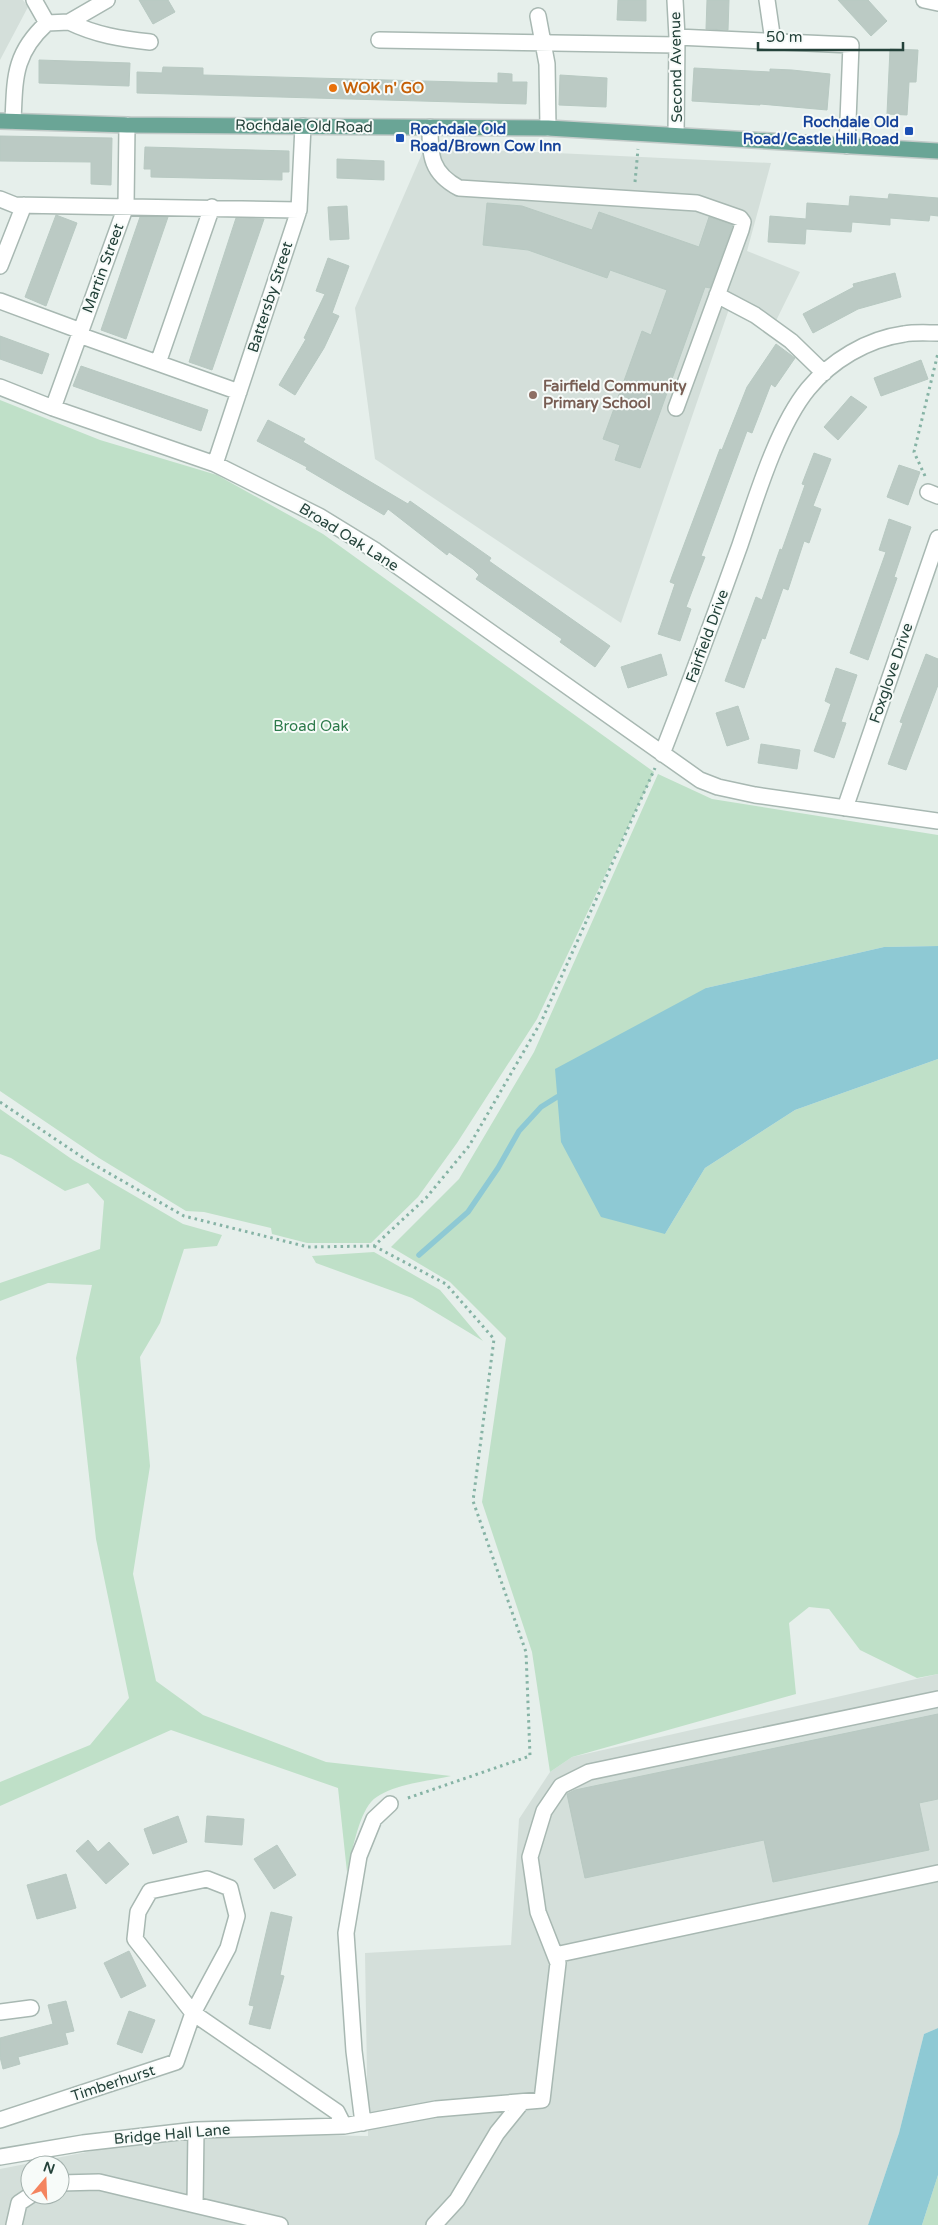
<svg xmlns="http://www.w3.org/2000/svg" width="938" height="2225" font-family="'Varela Round',sans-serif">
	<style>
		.built { fill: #d4dfda; fill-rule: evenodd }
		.green { fill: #bfe0c8 }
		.water { fill: #8ec9d4 }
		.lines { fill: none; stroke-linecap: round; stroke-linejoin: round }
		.stream { stroke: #8ec9d4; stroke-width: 5.5 }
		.building { fill: #bbcac4; stroke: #b8c9c2 }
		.minor-casing { stroke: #a8b8b2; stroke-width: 18 }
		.major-casing { stroke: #c2cac8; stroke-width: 18 }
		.path { stroke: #86b3a5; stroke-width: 3; stroke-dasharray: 2.5 4; stroke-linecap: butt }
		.minor { stroke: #fff; stroke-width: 15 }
		.major { stroke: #6aa596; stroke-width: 15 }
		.food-dot { fill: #e8710a; stroke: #f7fbf9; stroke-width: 2 }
		.transit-dot { fill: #1a4fb4; stroke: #f7fbf9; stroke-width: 2 }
		.education-dot { fill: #8d6e63; stroke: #f7fbf9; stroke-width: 2 }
		.labels { text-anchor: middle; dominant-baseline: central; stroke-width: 4; stroke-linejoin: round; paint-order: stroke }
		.street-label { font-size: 15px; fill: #24423a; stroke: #f7fbf9 }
		.food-label { font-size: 15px; font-weight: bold; fill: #c56008; stroke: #f7fbf9; text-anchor: start }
		.transit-label { font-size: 15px; font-weight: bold; fill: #164399; stroke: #f7fbf9; text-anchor: end }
		.education-label { font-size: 15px; font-weight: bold; fill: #785e54; stroke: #f7fbf9; text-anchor: start }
		.park-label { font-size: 15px; fill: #2d7a4b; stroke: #f7fbf9 }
	</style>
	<rect width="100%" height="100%" fill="#e6efeb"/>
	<!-- built -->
	<path class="built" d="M 0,0 L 23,0 L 28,7 L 0,60 Z
		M 425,147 L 771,163 L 747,251 L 800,272 L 771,331 L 729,309 L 621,623 L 375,459 L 355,308 Z
		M 938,1674 L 938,2028 L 924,2034 L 899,2133 L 868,2225 L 0,2225 L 0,2169 L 184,2133 L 368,2136 L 365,1953 L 511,1945 L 519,1819 L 550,1772 L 572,1757 ZM 30,2165 L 60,2165 L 60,2195 L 30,2195 Z"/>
	<!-- green -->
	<path class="green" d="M 0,400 L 100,440 L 217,475 L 323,534 L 654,772 L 537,1019 L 457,1143 L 418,1197 L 371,1243 L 307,1243 L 272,1234 L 271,1228 L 204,1212 L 186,1211 L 99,1158 L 0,1091 Z
		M 658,774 L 712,799 L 938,835 L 938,946 L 884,947 L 706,988 L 665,1234 L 705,1168 L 795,1110 L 938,1059 L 938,1674 L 917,1678 L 860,1650 L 829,1609 L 809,1607 L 789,1623 L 796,1694 L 572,1757 L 550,1772 L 532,1652 L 482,1502 L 506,1338 L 450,1282 L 391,1247 L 459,1179 L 534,1052 Z
		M 0,1109 L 73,1160 L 183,1224 L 222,1235 L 217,1246 L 184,1249 L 160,1323 L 140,1357 L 150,1466 L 133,1574 L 156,1681 L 203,1715 L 326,1762 L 451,1776 C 429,1781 386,1785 371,1802 C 358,1817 352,1853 347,1872 L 338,1788 L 171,1730 L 0,1806 L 0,1782 L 90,1745 L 129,1698 L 96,1539 L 76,1358 L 92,1285 L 48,1283 L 0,1301 L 0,1283 L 100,1249 L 104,1201 L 88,1183 L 65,1191 L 11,1158 L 0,1154 Z
		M 374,1252 L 440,1290 L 483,1341 L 412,1298 L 316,1263 L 312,1256 Z
		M 938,2175 L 938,2225 L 922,2225 Z"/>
	<!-- water -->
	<path class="water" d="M 938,946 L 938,1059 L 795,1110 L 705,1168 L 665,1234 L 601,1217 L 561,1142 L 555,1069 L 706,988 L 884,947 Z
		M 938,2028 L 938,2175 L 922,2225 L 868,2225 L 899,2133 L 924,2034 Z"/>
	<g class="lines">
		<!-- stream -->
		<path class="stream" d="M 419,1255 L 468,1212 L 498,1168 L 519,1131 L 541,1107 L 557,1097"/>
	</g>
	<!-- building -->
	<path class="building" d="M 139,0 L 168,0 L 175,12 L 153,24 Z
		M 618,0 L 646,0 L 646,21 L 617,20 Z
		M 707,0 L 729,0 L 728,30 L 706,29 Z
		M 838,0 L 868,0 L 887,21 L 871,36 Z
		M 890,49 L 918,50 L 916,82 L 909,82 L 907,115 L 887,114 Z
		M 39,60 L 130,63 L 129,86 L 39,83 Z
		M 163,67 L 203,68 L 203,75 L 498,83 L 498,73 L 512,74 L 512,82 L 527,82 L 526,104 L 137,93 L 137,72 L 162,73 Z
		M 694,68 L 770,72 L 770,69 L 792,70 L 830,74 L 827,110 L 760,104 L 760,105 L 692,101 Z
		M 560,75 L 607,78 L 606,107 L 559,105 Z
		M 0,136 L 112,138 L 111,185 L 91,184 L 91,162 L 0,161 Z
		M 145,147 L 289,151 L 289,172 L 282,172 L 282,180 L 151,177 L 151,169 L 144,169 Z
		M 337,159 L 384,161 L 384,180 L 337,178 Z
		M 889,194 L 938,198 L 938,216 L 930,215 L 929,221 L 890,218 L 890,225 L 852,222 L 851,232 L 806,229 L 805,244 L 768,242 L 770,216 L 806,219 L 807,203 L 849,206 L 850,196 L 888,199 Z
		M 487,203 L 522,206 L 592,230 L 599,212 L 699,247 L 709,217 L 733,225 L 710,288 L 705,287 L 640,468 L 615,460 L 620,445 L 603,439 L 642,331 L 651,335 L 667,290 L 610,270 L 607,278 L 528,250 L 483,245 Z
		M 347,206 L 349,239 L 330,240 L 328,207 Z
		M 56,215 L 77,223 L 46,306 L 25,297 Z
		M 140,217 L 168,217 L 126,339 L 101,330 Z
		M 236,218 L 264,219 L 212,370 L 189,362 Z
		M 328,258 L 349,266 L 332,313 L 339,316 L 324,348 L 295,395 L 279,385 L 306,339 L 304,338 L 325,294 L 316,291 Z
		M 895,273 L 901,297 L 858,309 L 813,333 L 803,314 L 854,287 L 853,284 Z
		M 0,336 L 49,354 L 42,374 L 0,359 Z
		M 776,344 L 795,358 L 775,387 L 771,384 L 752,433 L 747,431 L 701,556 L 705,557 L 686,607 L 691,609 L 680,641 L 658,634 L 675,584 L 670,582 L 720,449 L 722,450 L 747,387 Z
		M 921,360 L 928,379 L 881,396 L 874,378 Z
		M 81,366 L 208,410 L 201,431 L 73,386 Z
		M 851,396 L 867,407 L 838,440 L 824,427 Z
		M 268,420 L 305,439 L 303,442 L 408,504 L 410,501 L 491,558 L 489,561 L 610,646 L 595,667 L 560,642 L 562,639 L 476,579 L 479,575 L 473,569 L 449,552 L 447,555 L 388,509 L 384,515 L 306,469 L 307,467 L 257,441 Z
		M 814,453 L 831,459 L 813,506 L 821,509 L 809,543 L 804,541 L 788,590 L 783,588 L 765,639 L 762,638 L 744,688 L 725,681 L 756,597 L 762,600 L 780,549 L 782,550 L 805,485 L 802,484 Z
		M 899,465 L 920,472 L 908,505 L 887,497 Z
		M 889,519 L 911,527 L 894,577 L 897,578 L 868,660 L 850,653 L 886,552 L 879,550 Z
		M 661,654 L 667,675 L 628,688 L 621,667 Z
		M 926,654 L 938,659 L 938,685 L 906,770 L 888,764 L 903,723 L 900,722 Z
		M 836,668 L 857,675 L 841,722 L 846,723 L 834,758 L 814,751 L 831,704 L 825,701 Z
		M 738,706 L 749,739 L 727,746 L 716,713 Z
		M 761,744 L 800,750 L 797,769 L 758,763 Z
		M 938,1714 L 938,1799 L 919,1803 L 929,1850 L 773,1882 L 764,1840 L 585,1878 L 567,1794 L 575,1790 Z
		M 178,1816 L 187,1842 L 153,1854 L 144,1829 Z
		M 207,1816 L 244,1819 L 242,1845 L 205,1842 Z
		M 88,1840 L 98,1852 L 109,1842 L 129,1864 L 106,1884 L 76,1851 Z
		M 277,1845 L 296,1875 L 274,1889 L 254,1859 Z
		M 66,1874 L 76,1908 L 37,1919 L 27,1885 Z
		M 271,1912 L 292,1917 L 280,1975 L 284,1976 L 270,2029 L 249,2024 L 254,2006 L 249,2005 Z
		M 129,1951 L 146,1986 L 121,1998 L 104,1963 Z
		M 66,2001 L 74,2031 L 65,2033 L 68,2044 L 18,2057 L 20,2064 L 3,2069 L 0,2057 L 0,2038 L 53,2024 L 48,2005 Z
		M 129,2011 L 155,2020 L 142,2053 L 117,2044 Z"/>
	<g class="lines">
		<!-- minor casing -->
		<g class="minor-casing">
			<path id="minor" d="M 34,0 L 47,23
				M 675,0 L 677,37 L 676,135
				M 767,0 L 773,41
				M 924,0 L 938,3
				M 538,16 L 547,64 L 548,128
				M 69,22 C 96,35 121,39 150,42
				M 677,37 L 851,45 L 847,146
				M 379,40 L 677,45
				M 13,121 C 15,79 13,54 47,23 L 69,22 L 107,0
				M 430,127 C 430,156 431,173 459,188 L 697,203 L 740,218 L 743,222 L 741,230 L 676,408
				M 0,199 L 15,205 L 299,210
				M 0,266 L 24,205
				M 717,295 L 755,315 L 791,341 L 824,373
				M 0,301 L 81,331
				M 79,335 L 239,392
				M 158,363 L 212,207
				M 0,387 L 53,408 L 215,464 L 319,516 L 376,551 L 700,780 L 718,787 L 755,795 L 938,821
				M 53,408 L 126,206 L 127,125
				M 215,464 L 299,210 L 303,126
				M 928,492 L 938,496
				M 662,754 C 689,685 715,615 740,545 C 756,498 777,427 808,389 C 831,361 867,339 904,334 C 915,332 927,333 938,333
				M 845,808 L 938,538
				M 555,1955 L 938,1873
				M 0,2012 L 31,2008
				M 0,2120 L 176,2062 L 193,2013 L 228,1948 L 237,1916 L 230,1888 L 207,1879 L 150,1891 L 138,1912 L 135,1939 L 193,2013 L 337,2112 L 344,2126
				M 363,2123 L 354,2051 L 346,1933 L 359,1856 L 374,1819 L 390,1804
				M 0,2157 L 83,2143 L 196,2130 L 344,2126 L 436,2109 L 542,2100 L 558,1963 L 538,1912 L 530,1857 L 544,1811 L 561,1786 L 589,1772 L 938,1699
				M 60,2183 L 99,2182 L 195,2205 L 196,2130
				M 195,2205 L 280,2225
				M 14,2225 L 19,2203 L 31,2195
				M 434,2225 L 457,2200 L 497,2133 L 522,2102"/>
		</g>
		<!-- major casing -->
		<g class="major-casing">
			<path id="major" d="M 0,121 L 127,125 L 548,128 L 938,151"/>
		</g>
		<!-- path -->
		<path class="path" d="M 635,182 L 638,149
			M 925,476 L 914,452 L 938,353
			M 0,1102 L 91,1163 L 184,1216 L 308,1247 L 374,1246 L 426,1198 L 469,1146 L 542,1020 L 655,768
			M 374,1246 L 446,1284 L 494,1339 L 473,1501 L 526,1652 L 530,1756 L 405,1799"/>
		<!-- minor -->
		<use href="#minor" class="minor"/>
		<!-- major -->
		<use href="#major" class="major"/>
	</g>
	<!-- markers -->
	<circle class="food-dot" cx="333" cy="88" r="5"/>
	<g class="transit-dot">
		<rect x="904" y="126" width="10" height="10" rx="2.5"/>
		<rect x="395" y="133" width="10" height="10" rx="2.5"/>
	</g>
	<circle class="education-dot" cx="533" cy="395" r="5"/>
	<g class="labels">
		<!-- street labels -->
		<g class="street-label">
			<text transform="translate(676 67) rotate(-91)">Second Avenue</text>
			<text transform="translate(304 126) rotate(1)">Rochdale Old Road</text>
			<text transform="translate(103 268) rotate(-70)">Martin Street</text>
			<text transform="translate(270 297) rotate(-72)">Battersby Street</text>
			<text transform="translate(349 537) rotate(32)">Broad Oak Lane</text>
			<text transform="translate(707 636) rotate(-70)">Fairfield Drive</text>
			<text transform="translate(891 673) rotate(-71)">Foxglove Drive</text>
			<text transform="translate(113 2083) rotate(-18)">Timberhurst</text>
			<text transform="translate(172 2134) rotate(-5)">Bridge Hall Lane</text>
		</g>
		<!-- food labels -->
		<g class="food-label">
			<text x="343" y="88">WOK n' GO</text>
		</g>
		<!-- transit labels -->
		<g class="transit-label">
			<text x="899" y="122">Rochdale Old<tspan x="899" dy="17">Road/Castle Hill Road</tspan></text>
			<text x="410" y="129" text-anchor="start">Rochdale Old<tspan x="410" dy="17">Road/Brown Cow Inn</tspan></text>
		</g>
		<!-- education labels -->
		<g class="education-label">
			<text x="543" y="386">Fairfield Community<tspan x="543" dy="17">Primary School</tspan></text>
		</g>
		<!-- park labels -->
		<g class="park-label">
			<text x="311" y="726">Broad Oak</text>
		</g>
	</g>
	<!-- north arrow -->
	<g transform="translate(45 2180) rotate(19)"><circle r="24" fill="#f7fbf9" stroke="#a3b1ad"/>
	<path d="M0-4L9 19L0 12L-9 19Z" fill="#f4845f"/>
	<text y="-8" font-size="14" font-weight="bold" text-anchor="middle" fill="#24423a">N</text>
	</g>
	<!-- scale -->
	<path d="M758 42v8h145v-8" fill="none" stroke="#24423a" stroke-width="2.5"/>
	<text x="766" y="42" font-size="15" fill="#24423a" stroke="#f7fbf9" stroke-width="4" paint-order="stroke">50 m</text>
</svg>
